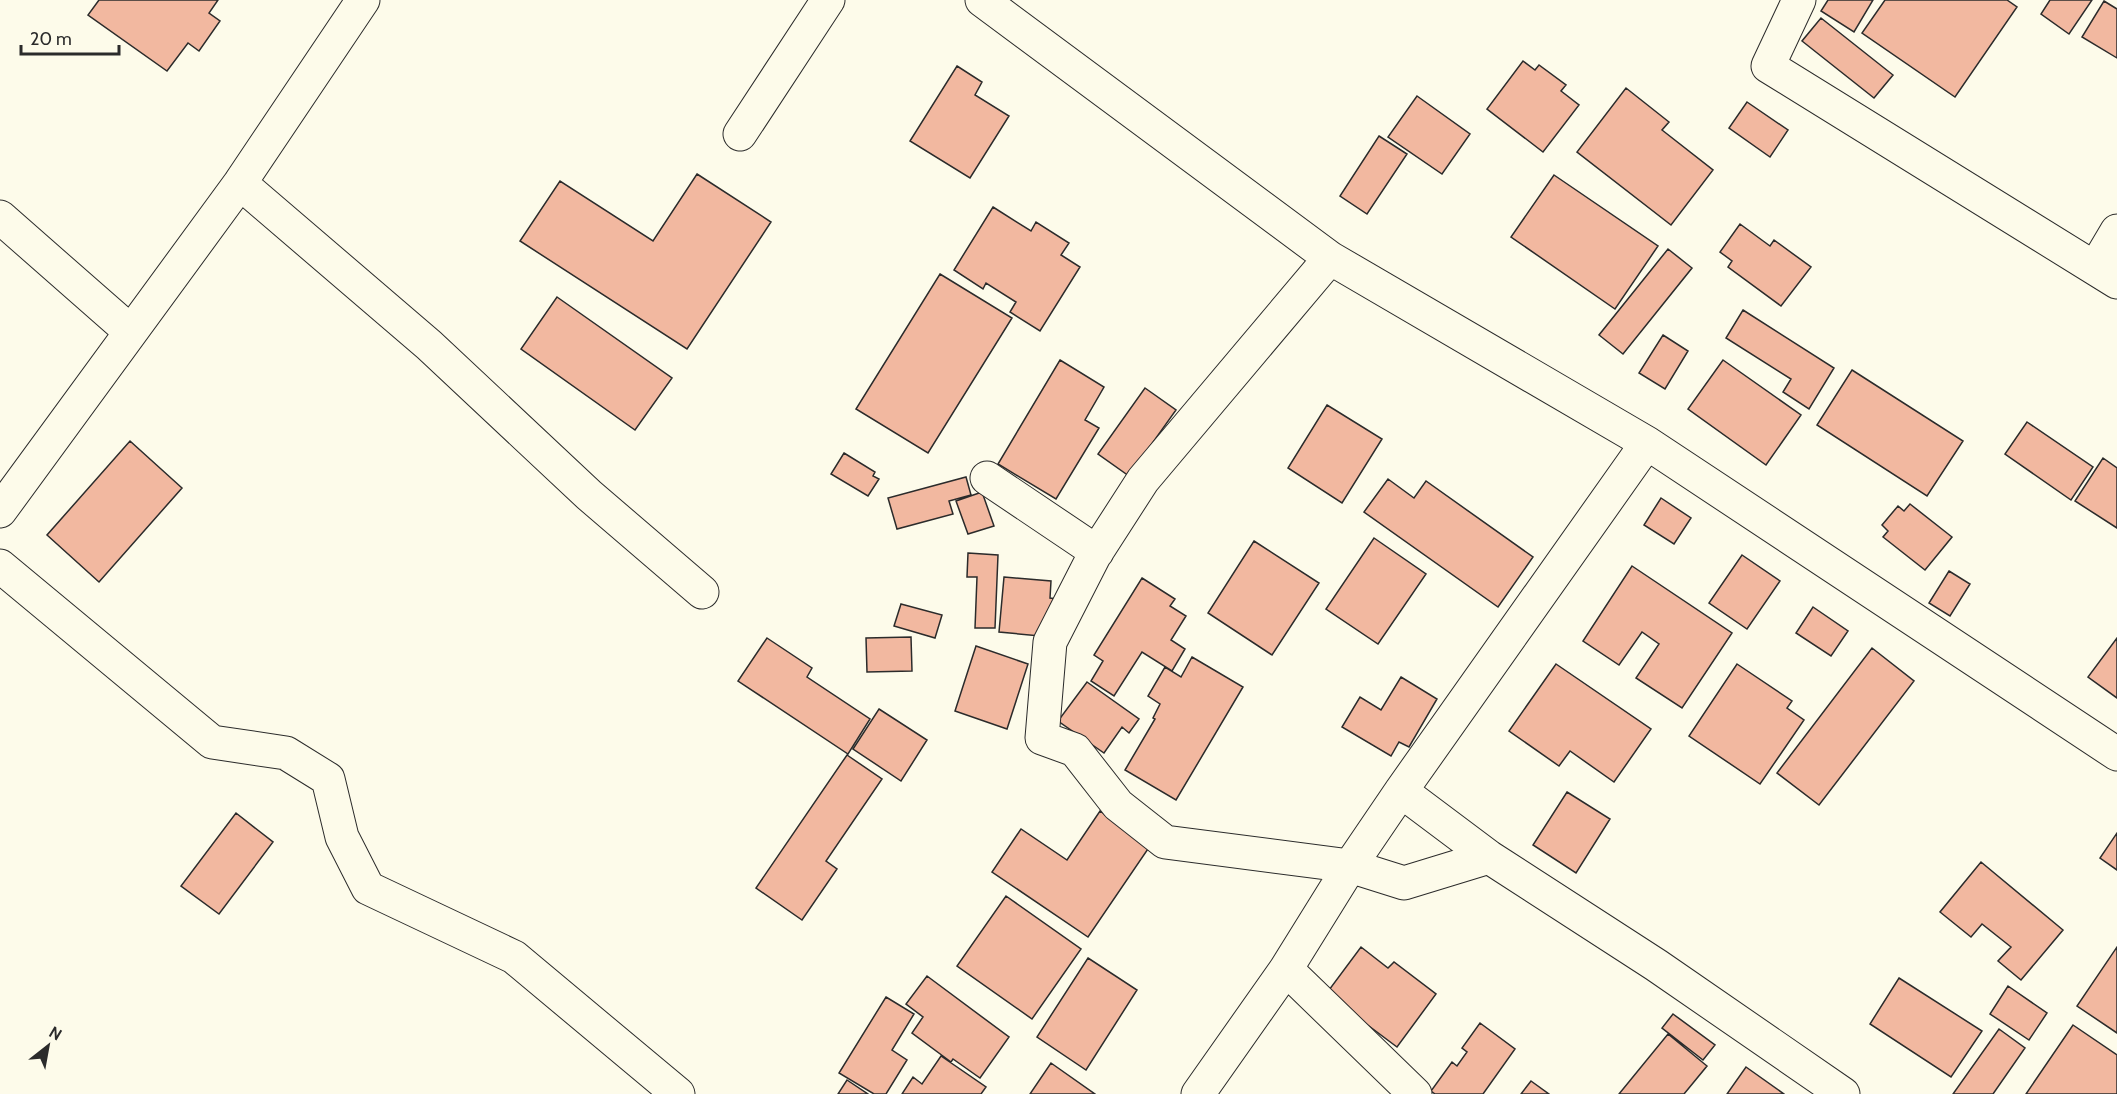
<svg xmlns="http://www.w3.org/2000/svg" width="2117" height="1094" font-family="Cabin,sans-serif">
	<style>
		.building { fill: #f2b8a0; stroke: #2b2b2b; stroke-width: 1.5 }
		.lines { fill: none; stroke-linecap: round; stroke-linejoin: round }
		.minor-casing { stroke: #2b2b2b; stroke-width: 35 }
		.minor { stroke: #fdfbea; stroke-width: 33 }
	</style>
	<rect width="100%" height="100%" fill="#fdfbea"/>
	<!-- building -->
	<path class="building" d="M 99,0 L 218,0 L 209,13 L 220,21 L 199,51 L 188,43 L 167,71 L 88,15 Z
		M 1828,0 L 1873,0 L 1854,32 L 1821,11 Z
		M 1885,0 L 2007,0 L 2017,7 L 1955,97 L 1862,33 Z
		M 2050,0 L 2092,0 L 2069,34 L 2041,14 Z
		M 2104,1 L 2117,9 L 2117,58 L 2082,37 Z
		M 1821,18 L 1893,75 L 1874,98 L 1802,41 Z
		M 1523,61 L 1535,70 L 1539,65 L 1566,85 L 1561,91 L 1579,105 L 1543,152 L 1487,109 Z
		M 957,66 L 982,82 L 975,95 L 1009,116 L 970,178 L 910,141 Z
		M 1626,88 L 1669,122 L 1662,130 L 1713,170 L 1671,225 L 1577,152 Z
		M 1417,96 L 1470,134 L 1442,174 L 1388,137 Z
		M 1747,102 L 1788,130 L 1770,157 L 1729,128 Z
		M 1379,136 L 1407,154 L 1367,214 L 1340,196 Z
		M 697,174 L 771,222 L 687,349 L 520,241 L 560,181 L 653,241 Z
		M 1554,175 L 1658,246 L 1615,309 L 1511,237 Z
		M 993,207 L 1031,231 L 1036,222 L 1069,243 L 1061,255 L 1080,267 L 1040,331 L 1010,312 L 1016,302 L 986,283 L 983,289 L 954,270 Z
		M 1740,224 L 1770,246 L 1774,240 L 1811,267 L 1781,306 L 1728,267 L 1732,261 L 1720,252 Z
		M 1668,249 L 1692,268 L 1623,354 L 1599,335 Z
		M 940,274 L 1012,318 L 928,453 L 856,409 Z
		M 557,297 L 672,378 L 635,430 L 521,349 Z
		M 1743,310 L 1834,368 L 1809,409 L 1783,392 L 1791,379 L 1726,338 Z
		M 1663,335 L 1688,351 L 1665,389 L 1639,373 Z
		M 1060,360 L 1104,387 L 1085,420 L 1099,428 L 1056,499 L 998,464 Z
		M 1723,360 L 1801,415 L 1766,465 L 1688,409 Z
		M 1852,370 L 1963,441 L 1927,496 L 1817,425 Z
		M 1145,388 L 1176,410 L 1129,476 L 1098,454 Z
		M 1327,405 L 1382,439 L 1342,503 L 1288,468 Z
		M 2027,422 L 2093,467 L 2071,500 L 2005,454 Z
		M 130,441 L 182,488 L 99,582 L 47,535 Z
		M 844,453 L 875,472 L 873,476 L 879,479 L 868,496 L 831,474 Z
		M 2103,458 L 2117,468 L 2117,528 L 2075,501 Z
		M 966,477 L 971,495 L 949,501 L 953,514 L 897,529 L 888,498 Z
		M 1388,479 L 1414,498 L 1426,481 L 1533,557 L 1498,607 L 1364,512 Z
		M 982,492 L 994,526 L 968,534 L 956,501 Z
		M 1661,498 L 1691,518 L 1674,544 L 1644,525 Z
		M 1910,504 L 1952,537 L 1925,570 L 1883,537 L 1888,531 L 1882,525 L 1898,506 L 1904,511 Z
		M 1374,538 L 1426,574 L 1378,644 L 1326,609 Z
		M 1254,541 L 1319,583 L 1272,655 L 1208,613 Z
		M 968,553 L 998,555 L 995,628 L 975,628 L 977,577 L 967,577 Z
		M 1742,555 L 1780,581 L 1747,629 L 1709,603 Z
		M 1632,566 L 1732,633 L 1682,708 L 1636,678 L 1659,644 L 1642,632 L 1619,665 L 1583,641 Z
		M 1949,571 L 1970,584 L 1950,616 L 1929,603 Z
		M 1004,577 L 1051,581 L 1050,598 L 1058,599 L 1040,636 L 999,632 Z
		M 1142,578 L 1175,599 L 1170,606 L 1186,616 L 1171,640 L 1185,649 L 1172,671 L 1142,652 L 1114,696 L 1091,681 L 1103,661 L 1094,655 Z
		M 901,604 L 942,615 L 935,638 L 894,626 Z
		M 1813,607 L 1848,631 L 1831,656 L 1796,633 Z
		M 911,637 L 912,671 L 867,672 L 866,638 Z
		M 767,638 L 812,668 L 807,677 L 870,719 L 848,754 L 738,681 Z
		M 2117,638 L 2117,698 L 2088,677 Z
		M 976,646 L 1028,664 L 1007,729 L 955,711 Z
		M 1872,648 L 1914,681 L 1819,805 L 1777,773 Z
		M 1192,657 L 1243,687 L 1176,800 L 1125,770 L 1155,719 L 1153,718 L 1160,704 L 1148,696 L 1165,667 L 1181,677 Z
		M 1556,664 L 1651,729 L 1614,782 L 1570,751 L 1559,766 L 1509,731 Z
		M 1737,664 L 1792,701 L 1787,708 L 1804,720 L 1760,784 L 1689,736 Z
		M 1401,677 L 1437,699 L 1409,747 L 1399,742 L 1391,756 L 1342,727 L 1360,697 L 1381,710 Z
		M 1087,682 L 1139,719 L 1129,733 L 1122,727 L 1104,753 L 1058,721 Z
		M 879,709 L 927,740 L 901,781 L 853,749 Z
		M 847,755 L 882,779 L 826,861 L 837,869 L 802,920 L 756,888 Z
		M 1567,792 L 1610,819 L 1576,873 L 1533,845 Z
		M 1100,811 L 1150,846 L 1088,937 L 992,872 L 1021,829 L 1067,860 Z
		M 236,813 L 273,842 L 219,914 L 181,886 Z
		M 2117,833 L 2117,870 L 2100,858 Z
		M 1981,862 L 2063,930 L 2021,980 L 1998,961 L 2011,947 L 1982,924 L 1971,937 L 1940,912 Z
		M 1006,896 L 1081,949 L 1032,1019 L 957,966 Z
		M 1361,947 L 1388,968 L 1394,962 L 1436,994 L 1397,1047 L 1326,994 Z
		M 2117,947 L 2117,1033 L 2077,1006 Z
		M 1088,958 L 1137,990 L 1086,1070 L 1037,1037 Z
		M 927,976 L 1009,1037 L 980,1078 L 953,1059 L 951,1062 L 912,1033 L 923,1017 L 906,1004 Z
		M 1899,978 L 1982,1031 L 1951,1077 L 1870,1024 Z
		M 2008,986 L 2047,1013 L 2029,1040 L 1990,1014 Z
		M 886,997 L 914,1014 L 892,1050 L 907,1060 L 886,1094 L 874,1094 L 839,1073 Z
		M 1673,1014 L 1715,1045 L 1703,1060 L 1662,1028 Z
		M 1480,1023 L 1515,1049 L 1483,1094 L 1435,1094 L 1431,1091 L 1452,1062 L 1457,1066 L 1467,1052 L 1462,1048 Z
		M 2073,1025 L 2117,1055 L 2117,1094 L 2026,1094 Z
		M 1999,1029 L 2025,1048 L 1993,1094 L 1953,1094 Z
		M 1668,1034 L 1707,1066 L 1684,1094 L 1619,1094 Z
		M 941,1056 L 986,1087 L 981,1094 L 902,1094 L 913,1077 L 922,1084 Z
		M 1051,1063 L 1095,1094 L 1030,1094 Z
		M 1746,1067 L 1784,1094 L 1727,1094 Z
		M 847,1080 L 868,1094 L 838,1094 Z
		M 1531,1081 L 1549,1094 L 1521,1094 Z"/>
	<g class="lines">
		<!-- minor casing -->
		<g class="minor-casing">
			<path id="minor" d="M 982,0 L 1330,258 L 1647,443 L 2117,754
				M 1799,0 L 1768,66 L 2117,282
				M 740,134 L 828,0
				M 240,183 L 429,345 L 589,495 L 702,592
				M 0,217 L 131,332
				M 1330,258 L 1143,480 L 1094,556 L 1050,642 L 1042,738 L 1075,750 L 1118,805 L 1165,842 L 1350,866 L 1404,883 L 1489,857
				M 2095,268 L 2117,231
				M 987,478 L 1097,552
				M 0,511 L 240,183 L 363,0
				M 0,566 L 212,742 L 286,753 L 328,779 L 342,837 L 368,888 L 514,957 L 678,1094
				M 1401,791 L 1489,857 L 1656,965 L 1843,1094
				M 1286,969 L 1415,1094
				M 1198,1094 L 1286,969 L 1350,866 L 1401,791 L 1647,443"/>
		</g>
		<!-- minor -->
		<use href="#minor" class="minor"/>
	</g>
	<!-- north arrow -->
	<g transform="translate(48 1046) rotate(31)" stroke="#fdfbea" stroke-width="4.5" paint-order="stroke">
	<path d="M0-4.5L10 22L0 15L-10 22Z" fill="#2b2b2b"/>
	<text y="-9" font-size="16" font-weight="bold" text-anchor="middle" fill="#2b2b2b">N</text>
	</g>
	<!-- scale -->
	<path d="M21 45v9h98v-9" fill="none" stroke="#2b2b2b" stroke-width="3"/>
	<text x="30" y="45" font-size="18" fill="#2b2b2b" stroke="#fdfbea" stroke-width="4.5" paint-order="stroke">20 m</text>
</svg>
